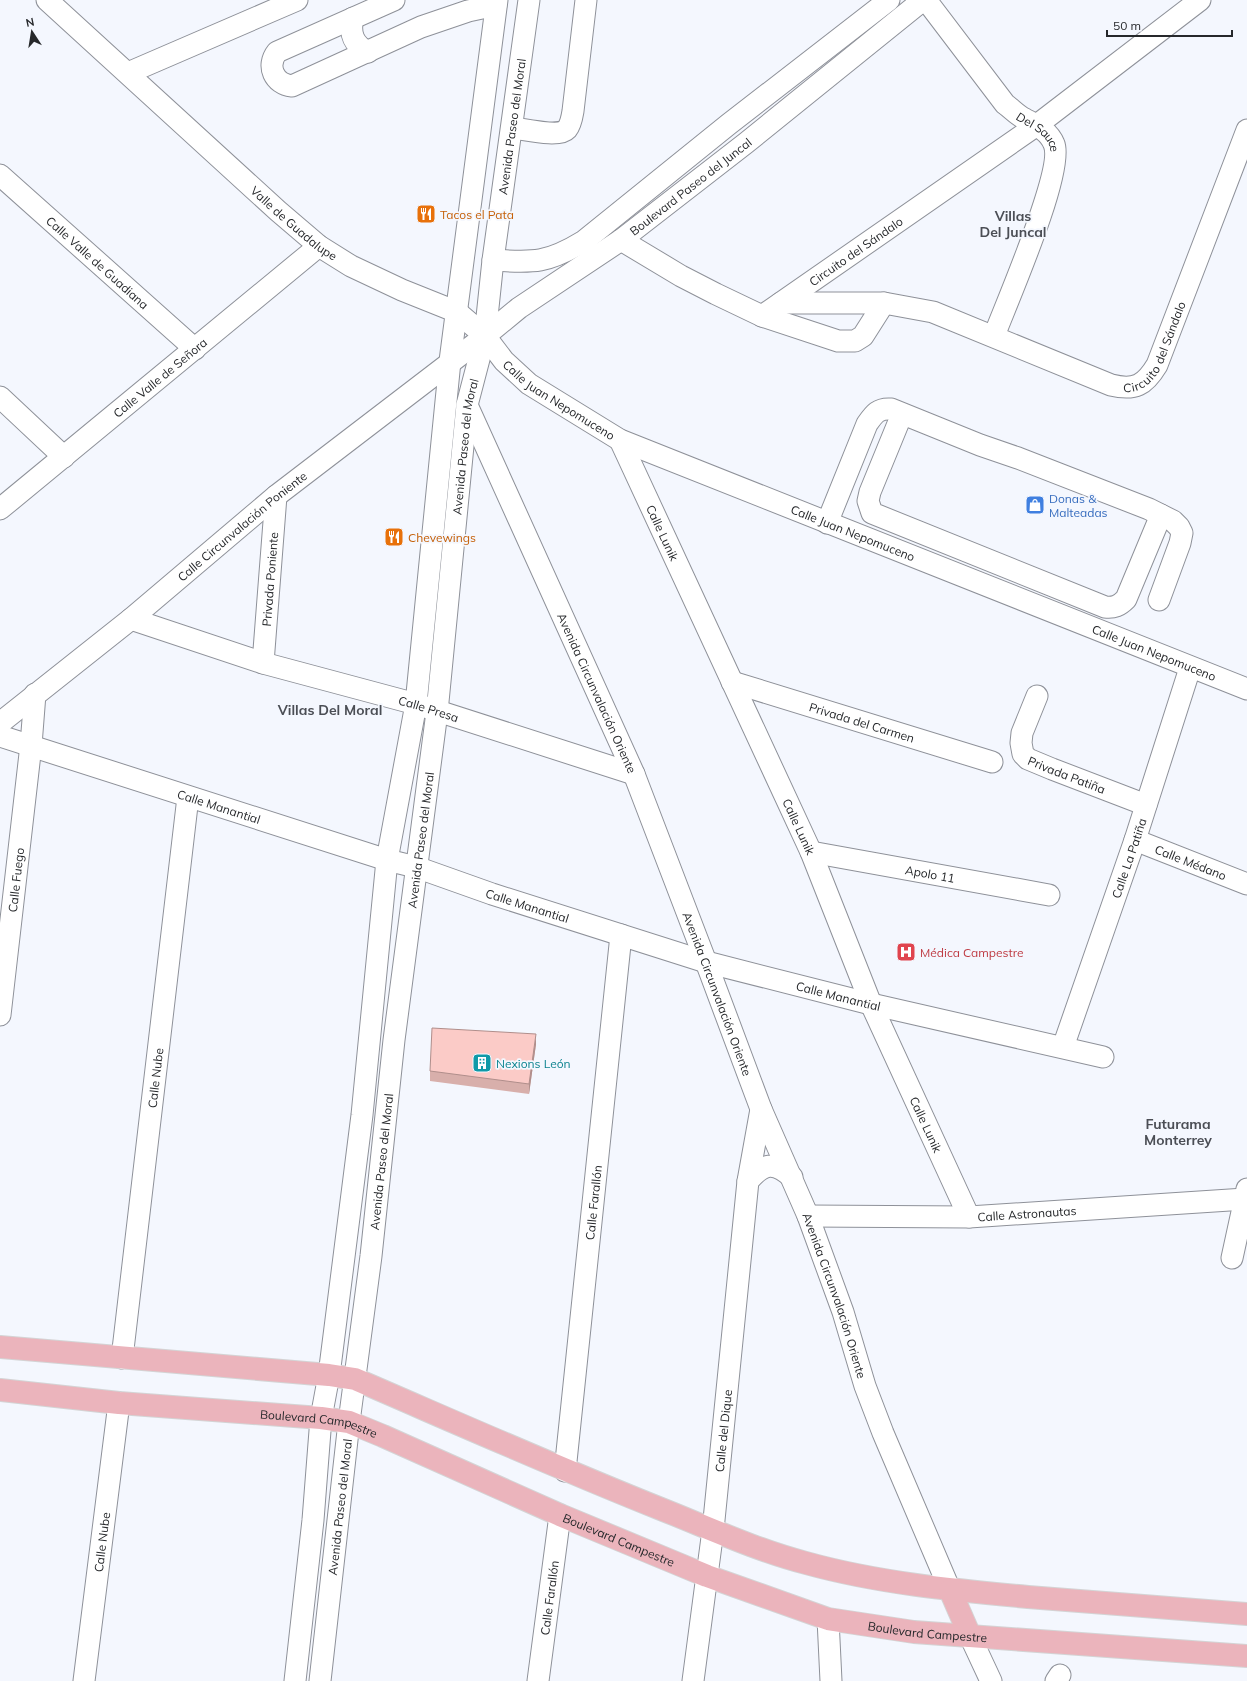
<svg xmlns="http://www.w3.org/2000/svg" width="1247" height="1681" font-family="Mulish,sans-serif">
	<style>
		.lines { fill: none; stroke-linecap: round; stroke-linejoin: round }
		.minor-casing { stroke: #8e9199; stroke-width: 23 }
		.major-casing { stroke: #d4d4d5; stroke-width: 24 }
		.minor { stroke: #fff; stroke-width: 21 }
		.major { stroke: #ebb4bc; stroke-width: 22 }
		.wall { fill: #d8afab }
		.shaded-wall { fill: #b08e8b }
		.building { fill: #fbcbc7; stroke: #b08e8b }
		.labels { text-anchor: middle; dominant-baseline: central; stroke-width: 3.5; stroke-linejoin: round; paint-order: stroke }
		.street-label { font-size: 12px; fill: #26282b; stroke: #f4f7fe }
		.food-label { font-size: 12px; fill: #c56008; stroke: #f4f7fe; text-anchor: start }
		.shop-label { font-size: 12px; fill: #366cbe; stroke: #f4f7fe; text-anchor: start }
		.health-label { font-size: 12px; fill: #be3a42; stroke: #f4f7fe; text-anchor: start }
		.culture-label { font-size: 12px; fill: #0d838f; stroke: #f4f7fe; text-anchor: start }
		.quarter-label { font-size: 14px; font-weight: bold; fill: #4b4e55; stroke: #f4f7fe }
	</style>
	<rect width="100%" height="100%" fill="#f4f7fe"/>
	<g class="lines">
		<!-- minor casing -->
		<g class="minor-casing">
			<g id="minor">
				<path id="s1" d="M 47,0 L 278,211 L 319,246 L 351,266 L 402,290 L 457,312 L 485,336 L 504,361 L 529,384 L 620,440 L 1247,689"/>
				<path d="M 394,0 L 277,52 C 266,66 274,84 292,86 L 421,27 L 468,11 L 496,5"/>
				<path id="s2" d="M 926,0 L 1005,104 C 1012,109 1017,115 1025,119 C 1036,125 1049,131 1054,144 C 1065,170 1006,304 994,336"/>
				<path d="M 353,18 C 349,34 354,45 368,52"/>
				<path d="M 128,73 L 297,0"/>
				<path d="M 512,128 C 524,129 559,138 567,129 C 571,124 572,117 573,111 L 586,0"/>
				<path id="s3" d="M 0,175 L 195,349"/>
				<path d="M 621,240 L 681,276 L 716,294 L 762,316 L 838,341 L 855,341 L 863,336 L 884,303"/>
				<path d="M 493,260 C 534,263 548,263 584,241 L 729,124 L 889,0"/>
				<path id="s4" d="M 781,303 L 884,303 L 933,312 L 1111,385 C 1135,391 1145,385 1157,365 L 1247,130"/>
				<path id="s5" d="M 762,316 L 1037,125 L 1200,0"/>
				<path d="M 0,397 L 64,457"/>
				<path id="s6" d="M 467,405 L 634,774 L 706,962 L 761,1109 L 808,1216 L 843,1312 L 865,1386 L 883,1433 L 950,1590"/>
				<path d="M 902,414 L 870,492 L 868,501 L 872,513 L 1105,607 C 1114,608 1119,606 1126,599 L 1161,515"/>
				<path id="s7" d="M 620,440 L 811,852 L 871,1004 L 969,1217"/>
				<path id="s8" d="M 0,509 L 319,246"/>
				<path d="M 827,523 L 867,424 C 874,414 878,408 891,409 L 980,445 L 1018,458 L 1149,509 L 1173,521 L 1179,527 L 1182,533 L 1180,543 L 1159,600"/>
				<path id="s9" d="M 131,619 L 263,663 L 416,704 L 634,774"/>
				<path id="s10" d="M 263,663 L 276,496"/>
				<path id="s11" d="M 732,682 L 992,762"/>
				<path id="s12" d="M 1037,696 L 1022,733 L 1021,743 L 1023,754 L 1028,759 L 1052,769 L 1146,805"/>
				<path id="s13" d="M 0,723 L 131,619 L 276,496 L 485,336 L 519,308 L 621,240 L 746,143 L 923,0"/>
				<path id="s14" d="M 0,736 L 387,860 L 416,867 L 492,894 L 706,962 L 871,1004 L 1103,1057"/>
				<path id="s15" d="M 1135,840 L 1247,884"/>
				<path id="s16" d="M 811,852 L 1049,895"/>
				<path id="s17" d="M 0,1015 L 31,745 L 35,694"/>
				<path id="s18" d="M 1063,1047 L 1135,840 L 1190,668"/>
				<path d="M 748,1181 L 761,1109"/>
				<path id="s19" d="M 808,1216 L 969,1217 L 1245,1199"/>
				<path d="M 1232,1258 L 1247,1189"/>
				<path id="s20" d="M 122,1358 L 188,797"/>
				<path id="s21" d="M 565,1471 L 621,935"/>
				<path d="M 828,1619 L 831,1681"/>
				<path d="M 970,1636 L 991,1681"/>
				<path id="s22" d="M 84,1681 L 119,1403"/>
				<path d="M 295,1681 L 313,1520 L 321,1418 L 329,1375 L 362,1115 L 387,860 L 416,704 L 450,361 L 497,0"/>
				<path id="s23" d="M 320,1681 L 349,1422 L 371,1256 L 394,1040 L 437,712 L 467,405 L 485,336 L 493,260 L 529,0"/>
				<path id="s24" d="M 538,1681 L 560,1515"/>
				<path id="s25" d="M 693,1681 L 713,1530 L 748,1181 C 764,1163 773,1161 792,1177"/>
				<path d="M 1056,1681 L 1060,1675"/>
			</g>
		</g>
		<!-- major casing -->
		<g class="major-casing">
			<g id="major">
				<path d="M 0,1347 L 329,1375 L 355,1379 C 457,1423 558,1468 661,1509 C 709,1528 756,1550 806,1563 C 878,1583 953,1590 1028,1597 C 1101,1603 1174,1609 1247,1614"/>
				<path id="s26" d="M 0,1390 L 119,1403 L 321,1418 L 349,1422 L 383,1436 L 560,1515 L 707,1576 L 828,1619 L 914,1632 L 1247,1656"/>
				<path d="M 950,1590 L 970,1636"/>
			</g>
		</g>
		<!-- minor -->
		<use href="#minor" class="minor"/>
		<!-- major -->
		<use href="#major" class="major"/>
	</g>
	<!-- wall -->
	<path class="wall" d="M 536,1044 L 529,1094 L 430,1081 L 430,1071 Z"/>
	<!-- shaded-wall -->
	<path class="shaded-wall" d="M 536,1034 L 536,1044 L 529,1094 L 529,1084 Z"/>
	<!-- building -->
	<path class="building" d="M 432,1028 L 536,1034 L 529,1084 L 430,1071 Z"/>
	<!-- icons -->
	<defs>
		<g id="restaurant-square" transform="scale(1)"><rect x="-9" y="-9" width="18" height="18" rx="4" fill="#e8710a" stroke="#f4f7fe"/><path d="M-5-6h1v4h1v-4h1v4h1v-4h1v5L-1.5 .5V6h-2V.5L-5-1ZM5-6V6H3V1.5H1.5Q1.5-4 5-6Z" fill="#fff"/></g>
		<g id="shop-square" transform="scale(1)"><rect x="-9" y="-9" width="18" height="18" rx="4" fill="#3f7fe0" stroke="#f4f7fe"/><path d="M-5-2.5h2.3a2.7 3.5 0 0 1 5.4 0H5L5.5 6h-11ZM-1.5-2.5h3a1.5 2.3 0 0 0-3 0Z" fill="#fff"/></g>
		<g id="hospital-square" transform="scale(1)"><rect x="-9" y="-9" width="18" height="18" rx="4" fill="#e0444e" stroke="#f4f7fe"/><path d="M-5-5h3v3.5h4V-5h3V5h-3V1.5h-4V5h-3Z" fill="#fff"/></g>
		<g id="building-square" transform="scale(1)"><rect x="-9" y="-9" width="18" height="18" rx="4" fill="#0f9aa8" stroke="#f4f7fe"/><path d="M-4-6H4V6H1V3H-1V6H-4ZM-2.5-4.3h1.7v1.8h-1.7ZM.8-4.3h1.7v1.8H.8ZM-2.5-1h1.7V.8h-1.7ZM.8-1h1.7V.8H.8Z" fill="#fff"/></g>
	</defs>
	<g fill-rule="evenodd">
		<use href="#restaurant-square" x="426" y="214"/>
		<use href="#shop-square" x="1035" y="505"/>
		<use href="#restaurant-square" x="394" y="537"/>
		<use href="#hospital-square" x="906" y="952"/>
		<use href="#building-square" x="482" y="1063"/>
	</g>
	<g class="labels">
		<!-- street labels -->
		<g class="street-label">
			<text stroke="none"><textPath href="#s23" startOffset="1567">Avenida Paseo del Moral</textPath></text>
			<text stroke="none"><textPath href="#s2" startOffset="175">Del Sauce</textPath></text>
			<text stroke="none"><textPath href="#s13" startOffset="875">Boulevard Paseo del Juncal</textPath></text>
			<text stroke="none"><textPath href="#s1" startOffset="333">Valle de Guadalupe</textPath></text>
			<text stroke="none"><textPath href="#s5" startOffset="114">Circuito del Sándalo</textPath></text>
			<text stroke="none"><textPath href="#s3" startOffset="131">Calle Valle de Guadiana</textPath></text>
			<text stroke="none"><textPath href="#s4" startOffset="413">Circuito del Sándalo</textPath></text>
			<text stroke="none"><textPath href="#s8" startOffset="207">Calle Valle de Señora</textPath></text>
			<text stroke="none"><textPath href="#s1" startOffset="656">Calle Juan Nepomuceno</textPath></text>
			<text stroke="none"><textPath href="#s23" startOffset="1243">Avenida Paseo del Moral</textPath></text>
			<text stroke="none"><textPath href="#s13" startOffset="312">Calle Circunvalación Poniente</textPath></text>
			<text stroke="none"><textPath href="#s7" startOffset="102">Calle Lunik</textPath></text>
			<text stroke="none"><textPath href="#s1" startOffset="980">Calle Juan Nepomuceno</textPath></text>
			<text stroke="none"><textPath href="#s10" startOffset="84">Privada Poniente</textPath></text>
			<text stroke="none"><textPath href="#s1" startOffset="1304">Calle Juan Nepomuceno</textPath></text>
			<text stroke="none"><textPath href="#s6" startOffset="316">Avenida Circunvalación Oriente</textPath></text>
			<text stroke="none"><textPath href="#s9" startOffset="311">Calle Presa</textPath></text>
			<text stroke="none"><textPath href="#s11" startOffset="136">Privada del Carmen</textPath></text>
			<text stroke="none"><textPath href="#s12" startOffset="110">Privada Patiña</textPath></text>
			<text stroke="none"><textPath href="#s14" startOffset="230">Calle Manantial</textPath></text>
			<text stroke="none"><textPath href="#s7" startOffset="426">Calle Lunik</textPath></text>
			<text stroke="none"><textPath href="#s23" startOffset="847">Avenida Paseo del Moral</textPath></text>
			<text stroke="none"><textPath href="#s18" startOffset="200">Calle La Patiña</textPath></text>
			<text stroke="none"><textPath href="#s15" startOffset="60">Calle Médano</textPath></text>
			<text stroke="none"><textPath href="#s16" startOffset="121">Apolo 11</textPath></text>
			<text stroke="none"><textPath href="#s17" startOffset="136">Calle Fuego</textPath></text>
			<text stroke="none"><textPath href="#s14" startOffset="554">Calle Manantial</textPath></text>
			<text stroke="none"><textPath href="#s6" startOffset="640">Avenida Circunvalación Oriente</textPath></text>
			<text stroke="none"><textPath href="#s14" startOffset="878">Calle Manantial</textPath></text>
			<text stroke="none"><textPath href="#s20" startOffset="282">Calle Nube</textPath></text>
			<text stroke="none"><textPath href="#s7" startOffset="750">Calle Lunik</textPath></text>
			<text stroke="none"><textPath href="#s23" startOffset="523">Avenida Paseo del Moral</textPath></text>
			<text stroke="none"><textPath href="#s21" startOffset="270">Calle Farallón</textPath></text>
			<text stroke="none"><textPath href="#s19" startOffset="219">Calle Astronautas</textPath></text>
			<text stroke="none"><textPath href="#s6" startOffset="964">Avenida Circunvalación Oriente</textPath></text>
			<text stroke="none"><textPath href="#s26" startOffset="321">Boulevard Campestre</textPath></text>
			<text stroke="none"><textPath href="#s25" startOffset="252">Calle del Dique</textPath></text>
			<text stroke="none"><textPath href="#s23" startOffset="175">Avenida Paseo del Moral</textPath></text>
			<text stroke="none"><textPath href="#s26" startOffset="645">Boulevard Campestre</textPath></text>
			<text stroke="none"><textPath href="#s22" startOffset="140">Calle Nube</textPath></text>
			<text stroke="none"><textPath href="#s24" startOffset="84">Calle Farallón</textPath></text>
			<text stroke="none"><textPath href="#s26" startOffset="969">Boulevard Campestre</textPath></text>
		</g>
		<!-- food labels -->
		<g class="food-label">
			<text x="440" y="214">Tacos el Pata</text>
			<text x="408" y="537">Chevewings</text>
		</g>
		<!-- shop labels -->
		<g class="shop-label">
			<text x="1049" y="498">Donas &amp;<tspan x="1049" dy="14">Malteadas</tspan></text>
		</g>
		<!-- health labels -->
		<g class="health-label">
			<text x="920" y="952">Médica Campestre</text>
		</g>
		<!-- culture labels -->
		<g class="culture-label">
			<text x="496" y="1063">Nexions León</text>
		</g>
		<!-- quarter labels -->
		<g class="quarter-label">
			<text x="1013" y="216">Villas<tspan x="1013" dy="16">Del Juncal</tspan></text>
			<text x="330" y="710">Villas Del Moral</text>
			<text x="1178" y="1124">Futurama<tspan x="1178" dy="16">Monterrey</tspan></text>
		</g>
	</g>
	<!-- north arrow -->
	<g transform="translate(32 32) rotate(348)" stroke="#f4f7fe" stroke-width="3" paint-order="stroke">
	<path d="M0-3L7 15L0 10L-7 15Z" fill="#26282b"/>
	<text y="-6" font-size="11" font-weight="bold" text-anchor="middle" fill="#26282b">N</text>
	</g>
	<!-- scale -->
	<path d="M1107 30v6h125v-6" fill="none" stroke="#26282b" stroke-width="2"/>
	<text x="1113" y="30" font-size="12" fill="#26282b" stroke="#f4f7fe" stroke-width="3" paint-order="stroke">50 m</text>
</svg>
